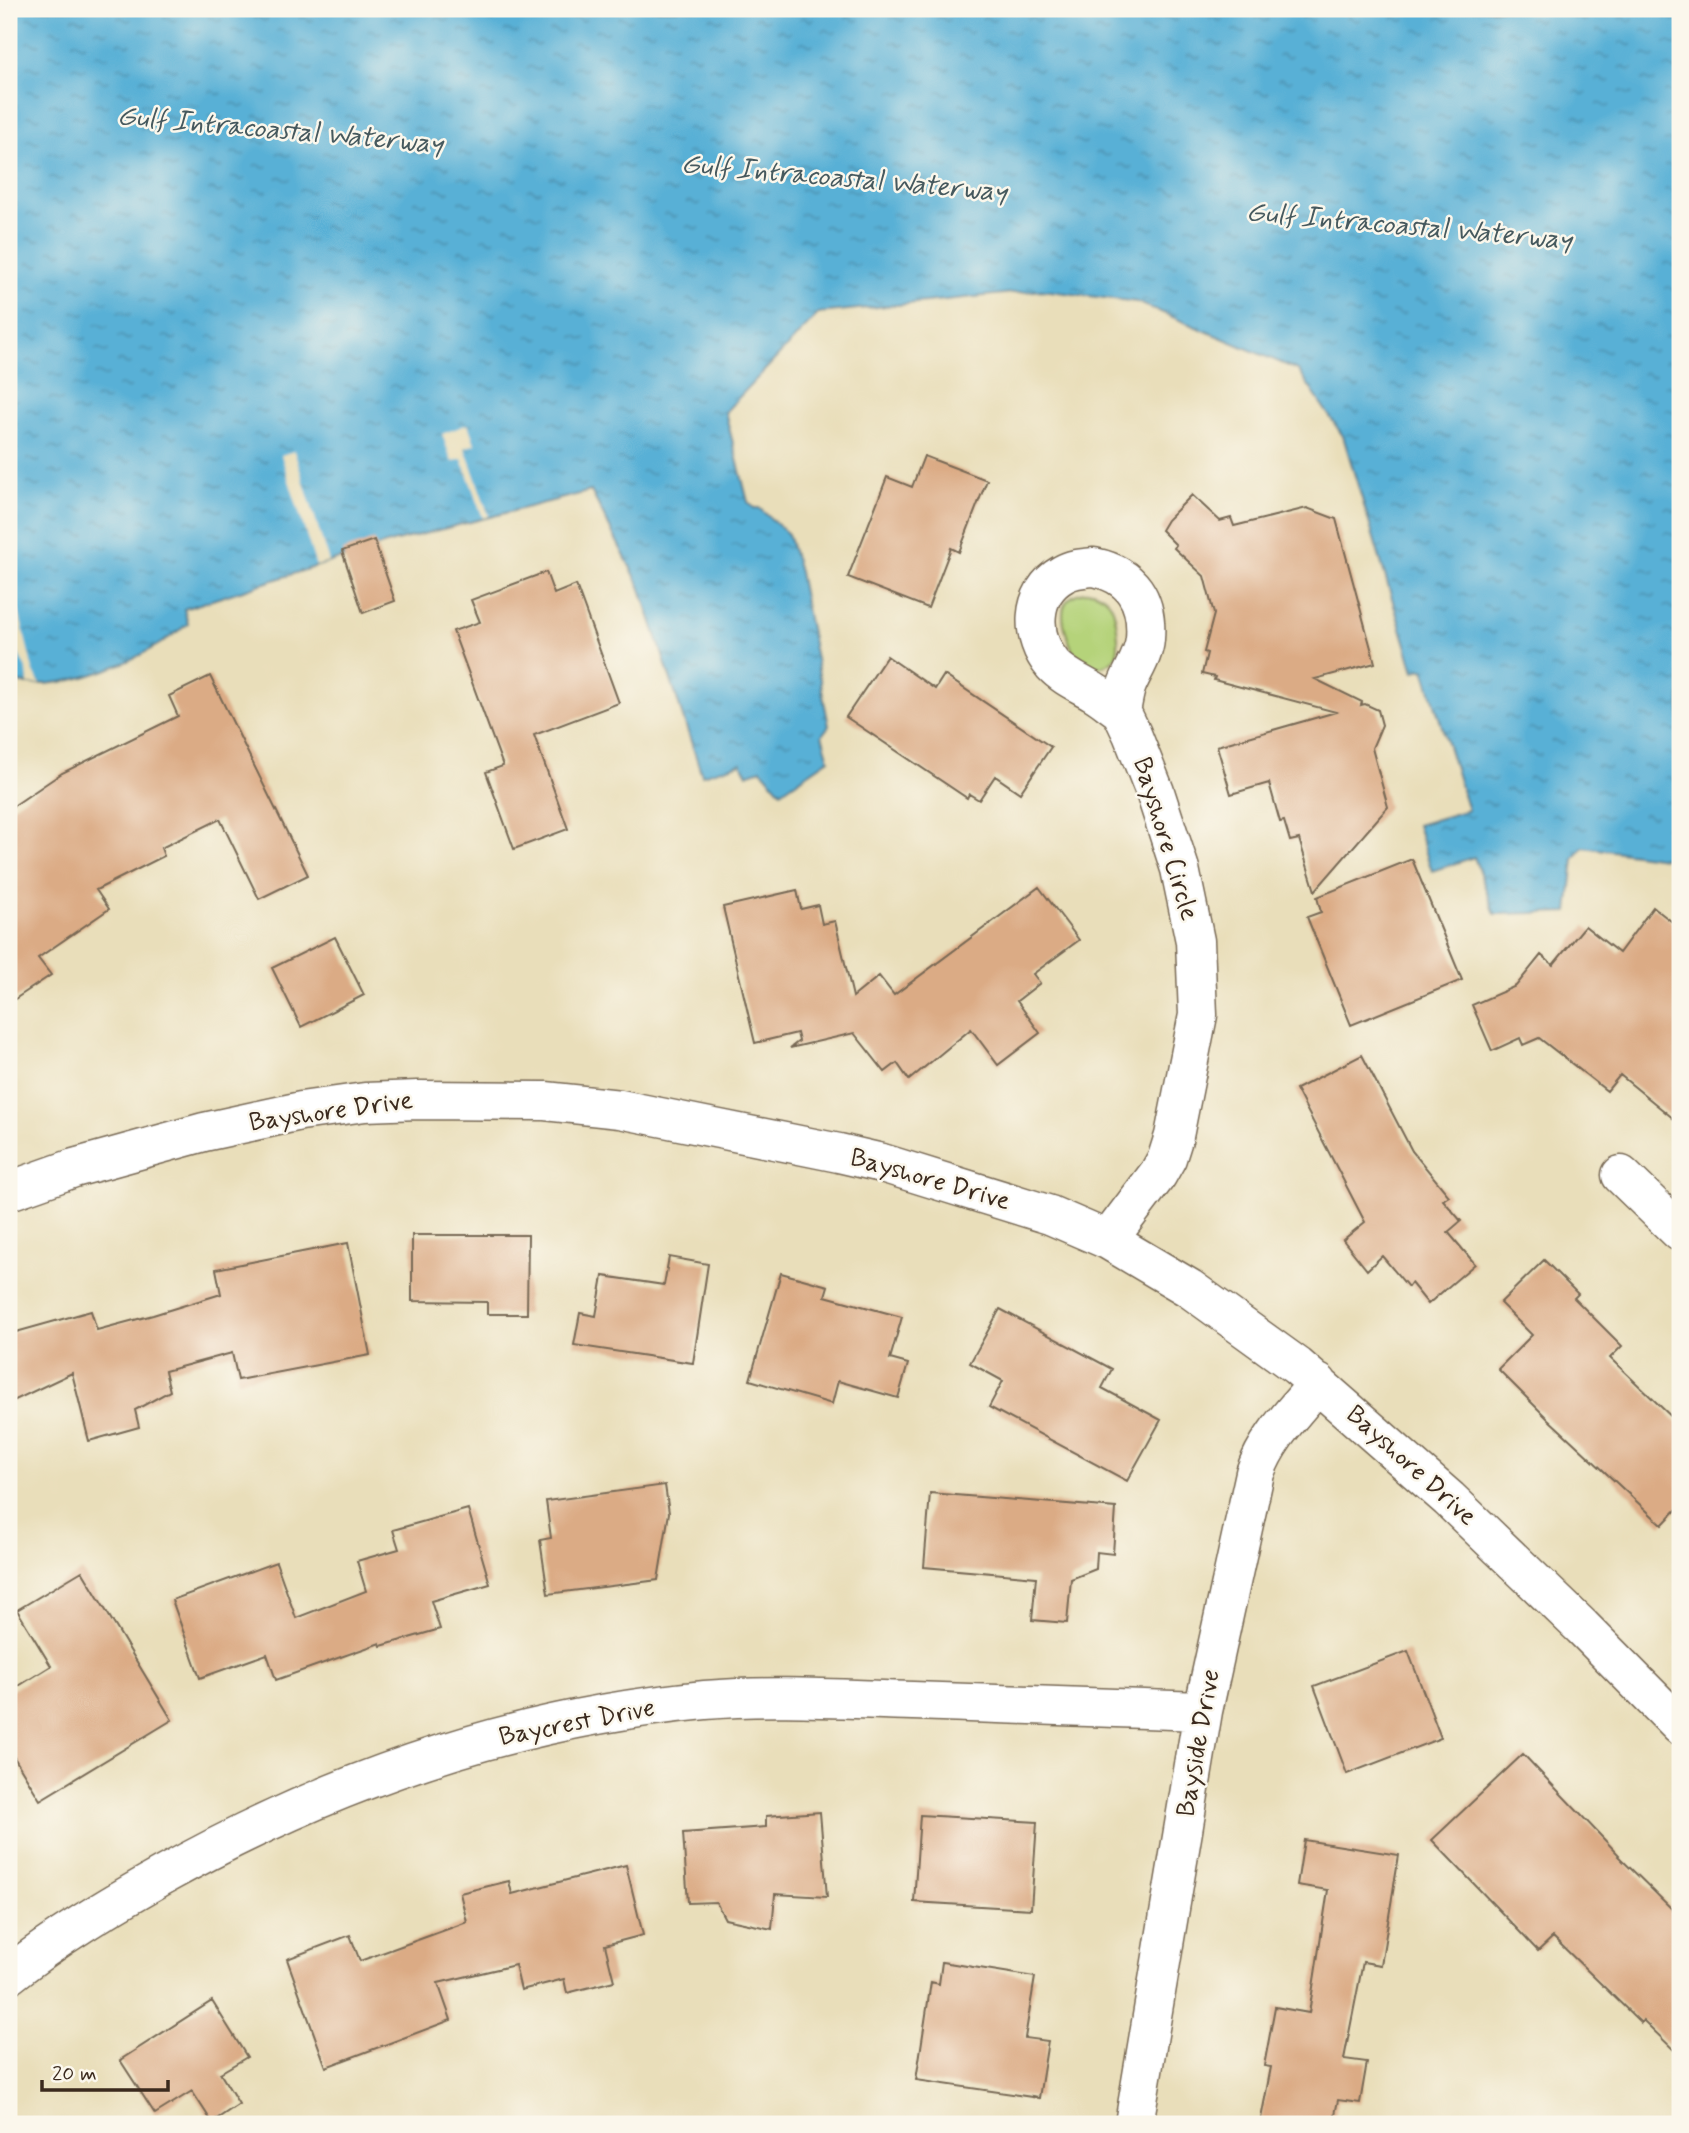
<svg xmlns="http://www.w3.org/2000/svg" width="1689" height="2133" font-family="Mynerve,sans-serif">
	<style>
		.green { fill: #b5d37a; stroke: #787e4c; stroke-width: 2 }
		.water { fill: url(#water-ripples); stroke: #4a6d7a; stroke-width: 2 }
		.pier { fill: #e9deba }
		.building { fill: #dbab85 }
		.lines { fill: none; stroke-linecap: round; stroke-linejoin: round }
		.street-casing { stroke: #786955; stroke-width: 41 }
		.street { stroke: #fff; stroke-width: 38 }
		.labels { text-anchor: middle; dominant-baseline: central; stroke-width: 5; stroke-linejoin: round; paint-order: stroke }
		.street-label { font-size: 26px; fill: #3b2a1e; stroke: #fbf7ec }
		.water-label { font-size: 28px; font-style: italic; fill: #46595e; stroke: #fbf7ec }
	</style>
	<defs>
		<pattern id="water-ripples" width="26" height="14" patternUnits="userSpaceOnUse" patternTransform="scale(1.75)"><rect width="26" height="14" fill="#59b0d6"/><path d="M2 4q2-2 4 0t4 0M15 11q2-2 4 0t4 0" fill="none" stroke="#4b8fad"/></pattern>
	</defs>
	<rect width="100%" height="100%" fill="#fbf7ec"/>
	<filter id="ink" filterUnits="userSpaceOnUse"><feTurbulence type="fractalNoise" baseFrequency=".0143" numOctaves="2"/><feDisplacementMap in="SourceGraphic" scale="14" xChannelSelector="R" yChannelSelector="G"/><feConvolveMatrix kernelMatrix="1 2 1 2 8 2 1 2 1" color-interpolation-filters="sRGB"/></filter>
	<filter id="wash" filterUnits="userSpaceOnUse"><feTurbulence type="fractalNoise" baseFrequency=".00686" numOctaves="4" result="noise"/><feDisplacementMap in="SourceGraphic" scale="28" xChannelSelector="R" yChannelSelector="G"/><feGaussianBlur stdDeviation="1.57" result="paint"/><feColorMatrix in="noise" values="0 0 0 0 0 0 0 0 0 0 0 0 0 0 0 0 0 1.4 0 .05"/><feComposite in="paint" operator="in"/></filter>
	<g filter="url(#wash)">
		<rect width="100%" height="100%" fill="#e9deba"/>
		<!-- green -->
		<path class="green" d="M 1093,591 C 1100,594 1106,597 1110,603 C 1116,612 1121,646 1116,656 C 1110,667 1093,670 1083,663 C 1075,658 1072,649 1069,641 C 1059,614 1058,593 1093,591 Z"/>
		<!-- water -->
		<path class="water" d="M 9,9 L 1680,9 L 1680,860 L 1583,847 L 1574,859 L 1568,912 L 1495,914 L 1474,857 L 1432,871 L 1417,825 L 1468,810 L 1424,669 L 1414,671 L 1343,436 L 1298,370 L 1137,302 L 1042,290 L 819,313 L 725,412 L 748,502 L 754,508 L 759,508 L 788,534 L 799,572 L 829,726 L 822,735 L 829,759 L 781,792 L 761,769 L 747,774 L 741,763 L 702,775 L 640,586 L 591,491 L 392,542 L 184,609 L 188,624 C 178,631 168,639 158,645 C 119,669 54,693 9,681 Z"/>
		<!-- pier -->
		<path class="pier" d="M 468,424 L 475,444 L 465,448 L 489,516 L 483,518 L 462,459 L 452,462 L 442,434 Z
			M 294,451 L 329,562 L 316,566 L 281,455 Z
			M 17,604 L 33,670 L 40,684 L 28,684 L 27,671 L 16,649 L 9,618 L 9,606 Z"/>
		<g id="blocks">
			<!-- building -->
			<path class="building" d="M 924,456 L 987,480 L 959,552 L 951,548 L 928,608 L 848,577 L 887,477 L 912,487 Z
				M 1192,495 L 1220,521 L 1231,518 L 1234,526 L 1307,508 L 1336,519 L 1375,663 L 1315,679 L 1362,702 L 1361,705 L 1365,704 L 1378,710 L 1382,725 L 1372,748 L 1388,807 L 1315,891 L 1299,839 L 1290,841 L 1284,821 L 1280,822 L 1269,783 L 1231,794 L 1217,746 L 1336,712 L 1214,680 L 1215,677 L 1202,674 L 1207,653 L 1204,652 L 1214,614 L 1204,576 L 1174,548 L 1176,545 L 1161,530 L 1167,520 Z
				M 374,540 L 395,601 L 363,613 L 342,551 Z
				M 546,572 L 554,594 L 576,585 L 619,703 L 534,735 L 568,829 L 514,849 L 486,772 L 503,766 L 453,631 L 480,622 L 471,600 Z
				M 887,656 L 935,689 L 944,675 L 1051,747 L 1020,793 L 995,776 L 979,800 L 969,794 L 967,798 L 846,717 Z
				M 210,676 L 308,875 L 259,899 L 220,819 L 161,848 L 164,856 L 96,890 L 109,909 L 38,958 L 51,975 L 9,1003 L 9,809 L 62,773 L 178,716 L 169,696 Z
				M 1412,859 L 1462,980 L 1351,1025 L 1307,917 L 1321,912 L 1317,897 Z
				M 1039,887 L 1079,940 L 1033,974 L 1040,983 L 1017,1001 L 1040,1033 L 998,1065 L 971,1029 L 909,1080 L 897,1063 L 885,1072 L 854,1033 L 790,1048 L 799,1041 L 797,1033 L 755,1043 L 723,907 L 797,890 L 801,909 L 818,905 L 822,924 L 835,921 L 853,997 L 879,976 L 894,995 Z
				M 1653,907 L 1680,928 L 1680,1124 L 1620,1075 L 1607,1091 L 1539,1038 L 1523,1045 L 1520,1038 L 1492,1051 L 1472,1005 L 1516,986 L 1541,955 L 1553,965 L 1585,926 L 1619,953 Z
				M 335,937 L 364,995 L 301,1027 L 272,968 Z
				M 1362,1055 L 1412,1151 L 1449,1196 L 1443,1200 L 1461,1221 L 1448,1232 L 1475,1264 L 1428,1304 L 1411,1283 L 1408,1287 L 1382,1256 L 1367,1270 L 1343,1240 L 1365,1222 L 1296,1089 Z
				M 412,1235 L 528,1235 L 527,1314 L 487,1314 L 487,1302 L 412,1301 Z
				M 348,1243 L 370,1355 L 238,1380 L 232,1353 L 165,1371 L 170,1391 L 135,1410 L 139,1427 L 89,1441 L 72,1373 L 9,1403 L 9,1334 L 91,1311 L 97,1330 L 153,1315 L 221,1294 L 216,1269 Z
				M 669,1257 L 708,1264 L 693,1363 L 574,1345 L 580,1313 L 596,1316 L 603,1276 L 664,1285 Z
				M 1544,1260 L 1578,1294 L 1574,1298 L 1622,1346 L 1610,1358 L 1680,1425 L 1680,1506 L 1662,1525 L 1548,1419 L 1498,1369 L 1532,1335 L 1500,1303 Z
				M 781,1273 L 828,1286 L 825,1296 L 902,1317 L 890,1359 L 908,1364 L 898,1398 L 838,1381 L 832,1404 L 750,1380 Z
				M 1000,1309 L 1112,1369 L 1102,1388 L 1161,1420 L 1127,1481 L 989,1407 L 1003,1381 L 970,1363 Z
				M 665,1485 L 669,1513 L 658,1580 L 548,1594 L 540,1540 L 551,1538 L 546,1501 Z
				M 930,1493 L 1116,1508 L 1113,1554 L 1097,1552 L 1096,1569 L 1071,1579 L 1067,1623 L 1032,1620 L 1036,1577 L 924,1567 Z
				M 468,1509 L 490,1584 L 431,1601 L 440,1629 L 381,1646 L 380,1643 L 276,1680 L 267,1654 L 200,1678 L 172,1600 L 276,1562 L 296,1618 L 366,1591 L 357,1561 L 399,1549 L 393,1530 Z
				M 82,1571 L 172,1720 L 40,1800 L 9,1749 L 9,1692 L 51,1666 L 17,1610 Z
				M 1408,1651 L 1441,1738 L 1347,1774 L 1314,1686 Z
				M 1523,1754 L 1619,1855 L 1618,1856 L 1680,1917 L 1680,2056 L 1643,2020 L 1641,2023 L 1553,1937 L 1538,1951 L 1432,1840 Z
				M 820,1812 L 827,1897 L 775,1894 L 772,1929 L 725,1919 L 716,1902 L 688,1903 L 683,1833 L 766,1827 L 766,1816 Z
				M 920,1815 L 1037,1822 L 1031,1909 L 914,1902 Z
				M 1304,1840 L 1399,1855 L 1381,1965 L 1363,1962 L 1344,2059 L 1367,2062 L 1360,2103 L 1338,2100 L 1333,2124 L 1260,2124 L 1271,2067 L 1264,2066 L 1275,2007 L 1309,2013 L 1328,1890 L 1297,1885 Z
				M 626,1865 L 643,1935 L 605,1945 L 614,1981 L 567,1993 L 564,1979 L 521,1990 L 515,1965 L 438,1983 L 451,2020 L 326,2067 L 287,1959 L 350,1935 L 360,1961 L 467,1922 L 460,1893 L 509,1881 L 512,1894 Z
				M 942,1962 L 1035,1977 L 1025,2038 L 1048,2041 L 1039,2098 L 916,2080 L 931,1982 L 939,1984 Z
				M 212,2001 L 247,2057 L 220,2073 L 239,2104 L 212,2122 L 192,2091 L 155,2114 L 120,2060 Z"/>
		</g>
	</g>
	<g filter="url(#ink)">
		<use href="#blocks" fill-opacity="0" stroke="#786955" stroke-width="2"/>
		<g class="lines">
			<!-- street casing -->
			<g class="street-casing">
				<path id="street" d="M 1094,567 C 1132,575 1148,600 1145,639 C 1144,655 1133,670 1127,685 C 1124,693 1123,703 1121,711 C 1112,705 1104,698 1094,692 C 1081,684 1064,677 1053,665 C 1030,638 1029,593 1063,574 C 1073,568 1083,568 1094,567 Z
					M 1621,1175 L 1680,1232
					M 9,1191 L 74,1168 L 204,1132 L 301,1111 L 365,1102 L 418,1100 L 545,1101 L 620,1109 L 839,1153 L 882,1163 L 1050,1215 L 1108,1240 L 1189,1288 L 1297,1366 L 1449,1499 L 1582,1627 L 1680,1726
					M 1108,1240 L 1158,1174 L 1167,1158 L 1174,1136 L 1198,1015 L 1195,941 L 1180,869 L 1155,792 L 1132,734 L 1121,711
					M 9,1975 C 57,1937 109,1906 162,1876 C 330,1782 513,1718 705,1700 C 774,1694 844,1699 913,1701 C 1009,1704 1106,1708 1203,1711
					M 1134,2124 L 1203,1711 L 1255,1473 C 1267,1438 1295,1411 1318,1383"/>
			</g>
			<!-- street -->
			<use href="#street" class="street"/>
		</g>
	</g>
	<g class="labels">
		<!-- street labels -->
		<g class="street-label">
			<text transform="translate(1165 839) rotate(73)">Bayshore Circle</text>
			<text transform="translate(331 1112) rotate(-8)">Bayshore Drive</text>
			<text transform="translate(930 1180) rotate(16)">Bayshore Drive</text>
			<text transform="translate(1411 1466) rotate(42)">Bayshore Drive</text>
			<text transform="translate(577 1723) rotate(-11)">Baycrest Drive</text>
			<text transform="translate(1199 1743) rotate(-80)">Bayside Drive</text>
		</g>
		<!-- water labels -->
		<g class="water-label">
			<text transform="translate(280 131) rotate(5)">Gulf Intracoastal Waterway</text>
			<text transform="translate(844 179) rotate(5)">Gulf Intracoastal Waterway</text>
			<text transform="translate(1409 227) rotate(5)">Gulf Intracoastal Waterway</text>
		</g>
	</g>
	<!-- margin -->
	<rect width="1689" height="2133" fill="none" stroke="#fbf7ec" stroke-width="35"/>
	<!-- scale -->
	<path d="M42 2080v10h126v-10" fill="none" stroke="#3b2a1e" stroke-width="3.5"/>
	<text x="52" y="2080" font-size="21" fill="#3b2a1e" stroke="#fbf7ec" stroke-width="5" paint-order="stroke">20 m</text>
</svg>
